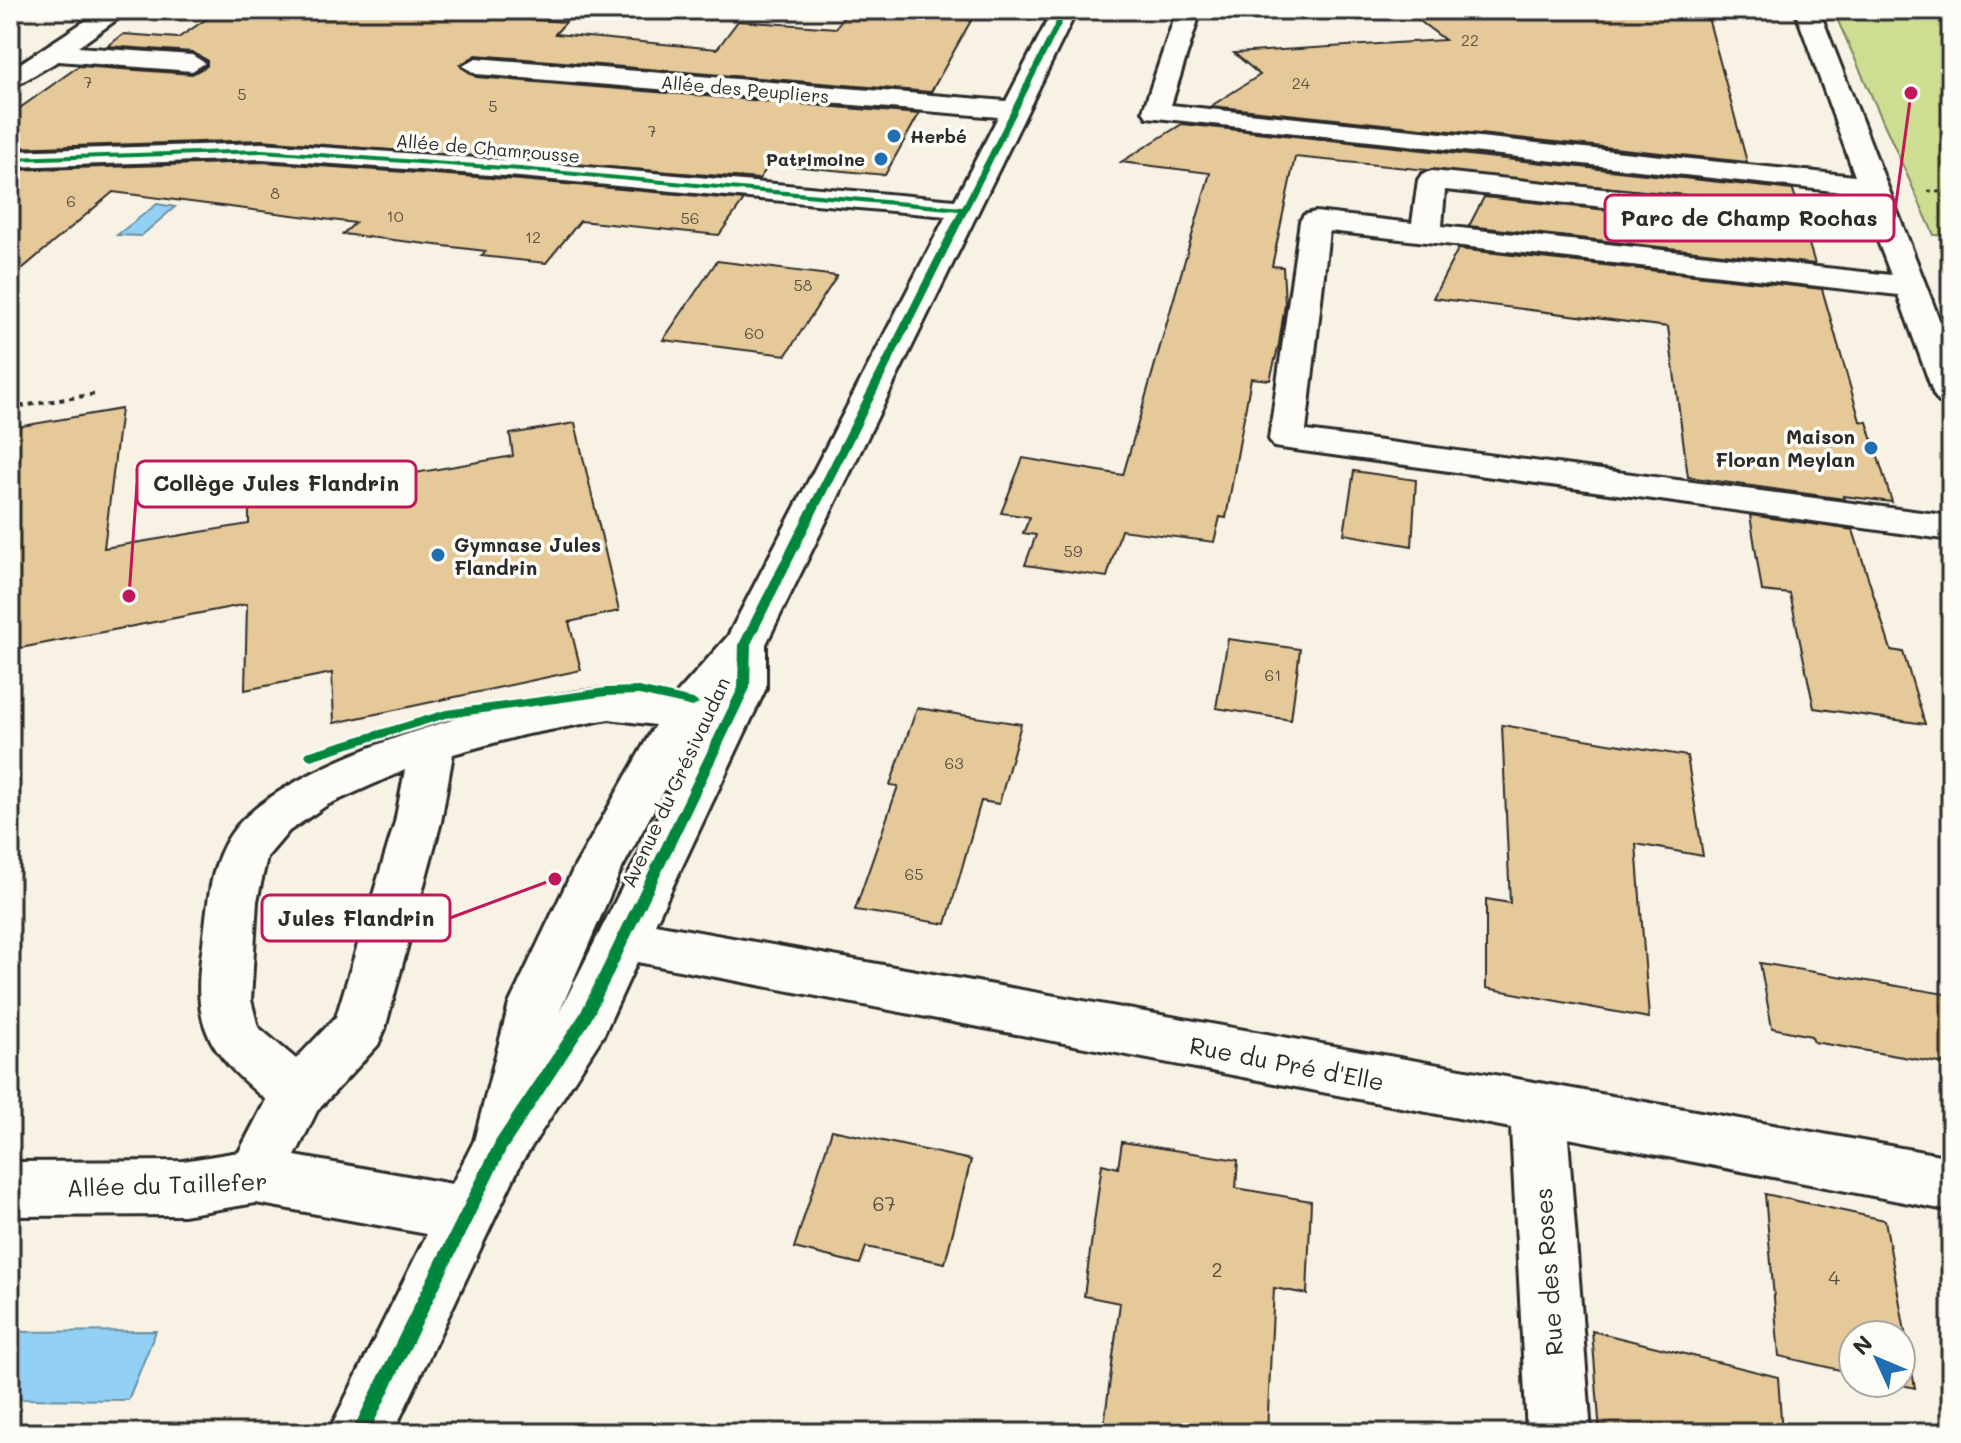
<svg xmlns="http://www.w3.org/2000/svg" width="1961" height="1443" font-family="Mali,sans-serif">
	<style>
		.green { fill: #cddd91; stroke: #7c845e; stroke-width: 2 }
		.water { fill: #93d1f4; stroke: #698fa4; stroke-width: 2 }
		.building { fill: #e5c999; stroke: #2b2b2b; stroke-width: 2 }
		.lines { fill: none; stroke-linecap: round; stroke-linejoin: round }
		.minor-casing { stroke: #2b2b2b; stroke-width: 6 }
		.path-far1 { stroke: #2b2b2b; stroke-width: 3; stroke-dasharray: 4 4; stroke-linecap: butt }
		.path { stroke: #2b2b2b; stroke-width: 4; stroke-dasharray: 5 5; stroke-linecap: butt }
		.minor { fill: #fdfcf7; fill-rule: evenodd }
		.cycleway-casing { stroke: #fdfcf7; stroke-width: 5 }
		.cycleway { fill: #00873e; fill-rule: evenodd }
		.poi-dot { fill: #1f6fb2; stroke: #fdfcf7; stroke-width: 3 }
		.labels { text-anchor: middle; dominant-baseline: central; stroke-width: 7; stroke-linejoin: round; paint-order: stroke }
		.number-label { font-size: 16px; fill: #5a5246 }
		.far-street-label { font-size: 18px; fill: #2b2b2b; stroke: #fdfcf7 }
		.far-poi-label { font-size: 18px; font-weight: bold; fill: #2b2b2b; stroke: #fdfcf7; text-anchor: start }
		.poi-label { font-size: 20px; font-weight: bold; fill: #2b2b2b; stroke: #fdfcf7; text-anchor: end }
		.street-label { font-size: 20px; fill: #2b2b2b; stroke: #fdfcf7 }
		.near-number-label { font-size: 20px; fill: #5a5246 }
		.near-street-label { font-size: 24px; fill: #2b2b2b; stroke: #fdfcf7 }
		.leader { fill: none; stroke: #c2185b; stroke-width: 3 }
		.callout-dot { fill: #c2185b; stroke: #fdfcf7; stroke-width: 3 }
		.callout { fill: #fdfcf7; stroke: #c2185b; stroke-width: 3 }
		.callout-label { font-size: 22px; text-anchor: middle; font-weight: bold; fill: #2b2b2b }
	</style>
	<rect width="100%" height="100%" fill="#f8f2e4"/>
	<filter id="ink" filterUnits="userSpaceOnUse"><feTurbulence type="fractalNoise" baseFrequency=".0125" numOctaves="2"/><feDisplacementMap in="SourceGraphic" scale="16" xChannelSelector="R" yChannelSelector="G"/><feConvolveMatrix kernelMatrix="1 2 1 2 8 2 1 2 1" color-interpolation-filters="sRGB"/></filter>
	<g filter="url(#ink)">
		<!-- green -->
		<path class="green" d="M 1833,10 L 1931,10 L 1951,33 L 1951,236 L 1934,235 Z"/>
		<!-- water -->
		<path class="water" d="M 157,204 L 175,207 L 141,236 L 117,235 Z
			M 156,1331 L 128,1400 L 10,1399 L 10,1332 Z"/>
		<!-- building -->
		<path class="building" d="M 220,10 L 398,10 L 566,22 L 555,34 L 717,49 L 738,21 L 836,28 L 848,10 L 977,10 L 931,92 L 476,55 L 460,65 L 476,77 L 919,114 L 885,175 L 770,164 L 759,179 L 262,140 L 10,148 L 10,115 L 79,66 L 192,74 L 207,66 L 207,60 L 192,52 L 107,46 L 124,34 L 178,38 Z
			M 1405,10 L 1706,10 L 1747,162 L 1211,106 L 1260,75 L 1234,53 L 1445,40 Z
			M 1182,124 L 1793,190 L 1798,206 L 1295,157 L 1272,266 L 1283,267 L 1285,304 L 1279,344 L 1270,380 L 1251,378 L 1226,518 L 1220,517 L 1214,542 L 1121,530 L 1107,577 L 1025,565 L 1036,535 L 1023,533 L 1030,517 L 1001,513 L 1023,458 L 1123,475 L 1210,173 L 1121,162 Z
			M 262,162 L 520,180 L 744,200 L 719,235 L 580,221 L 546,263 L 481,256 L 486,251 L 343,234 L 355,223 L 113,192 L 10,279 L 10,170 Z
			M 1484,197 L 1805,231 L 1815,264 L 1469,226 Z
			M 1458,249 L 1822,289 L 1860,421 L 1867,422 L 1892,502 L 1843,496 L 1844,499 L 1688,477 L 1668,327 L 1433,298 Z
			M 717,261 L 837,276 L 786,355 L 663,340 Z
			M 121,409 L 104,548 L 249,524 L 249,502 L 513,456 L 510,434 L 575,423 L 619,611 L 569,622 L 581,670 L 334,723 L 332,673 L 245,690 L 247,604 L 10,650 L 10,428 Z
			M 1354,471 L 1416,480 L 1412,546 L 1344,534 Z
			M 1750,515 L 1853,530 L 1891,650 L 1903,652 L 1925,724 L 1814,708 L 1790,594 L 1762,591 Z
			M 1228,639 L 1300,649 L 1291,720 L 1216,708 Z
			M 917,708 L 1021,724 L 999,804 L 981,801 L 946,924 L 855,910 L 898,786 L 890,785 Z
			M 1502,725 L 1687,756 L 1703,856 L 1636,844 L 1649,1018 L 1486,988 L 1486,899 L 1510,903 Z
			M 1760,963 L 1951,995 L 1951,1065 L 1814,1042 L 1811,1036 L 1772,1028 Z
			M 832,1130 L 971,1160 L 945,1263 L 866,1247 L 860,1264 L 794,1248 Z
			M 1122,1142 L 1238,1160 L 1236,1188 L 1311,1201 L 1307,1294 L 1274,1288 L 1267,1433 L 1103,1433 L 1120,1303 L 1084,1296 L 1102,1164 L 1118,1168 Z
			M 1765,1194 L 1885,1220 L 1915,1388 L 1894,1383 L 1901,1383 L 1901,1335 L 1853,1335 L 1853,1373 L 1779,1356 Z
			M 1592,1331 L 1778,1377 L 1782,1433 L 1600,1433 Z"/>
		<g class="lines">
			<!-- minor casing -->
			<g class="minor-casing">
				<path id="minor" d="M 102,10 L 130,10 L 78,47 L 192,55 L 205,63 L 192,71 L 58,61 L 10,89 L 10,70 Z
					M 1053,10 L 1077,10 L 766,644 L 766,688 L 655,924 L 1951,1157 L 1951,1211 L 1568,1138 L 1591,1433 L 1527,1433 L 1511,1128 L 637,962 L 604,1034 L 521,1163 L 393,1433 L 328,1433 L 427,1234 L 256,1203 L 183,1215 L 10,1216 L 10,1162 L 183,1161 L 239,1152 L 266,1100 C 206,1050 191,1024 203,944 C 208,906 209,866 231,834 C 281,759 524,691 613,689 C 633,688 653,693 673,698 L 728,636 L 946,216 L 520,177 L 262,159 L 10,167 L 10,151 L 262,143 L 520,161 L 955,200 L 998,117 L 476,74 L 463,66 L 476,58 L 1006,101 ZM 609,719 L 655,725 L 573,870 L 509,1004 L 474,1141 L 452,1184 L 295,1156 L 317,1111 L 378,1045 L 385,1029 L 441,822 L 453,754 L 523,735 ZM 694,736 L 698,737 L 559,1013 L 620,872 ZM 405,770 L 395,822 L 336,1017 L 296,1059 L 258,1027 L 251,1000 L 257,901 L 267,857 L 289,831 L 327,805 Z
					M 1177,10 L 1201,10 L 1171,105 L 1855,176 L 1795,10 L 1819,10 L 1951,350 L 1951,405 L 1939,402 L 1934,395 L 1898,295 L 1329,231 L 1306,431 L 1951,516 L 1951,540 L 1274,447 L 1269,439 L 1300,221 L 1304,215 L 1315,212 L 1412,223 L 1418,180 L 1422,174 L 1432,171 L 1870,217 L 1861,194 L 1147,117 L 1143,111 ZM 1445,190 L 1876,236 L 1891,275 L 1442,226 Z"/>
			</g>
			<!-- path-far1 -->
			<path class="path-far1" d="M 1928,191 L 1951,193"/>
			<!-- path -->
			<path class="path" d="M 10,408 L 96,394"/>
			<!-- minor -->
			<use href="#minor" class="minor"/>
			<!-- cycleway casing -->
			<g class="cycleway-casing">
				<path id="cycleway" d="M 1062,10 L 1068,10 L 751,644 L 750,688 L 590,1022 L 506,1150 L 369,1433 L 351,1433 L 496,1140 L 580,1014 L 738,688 L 739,644 L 959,211 L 520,171 L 262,153 L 10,161 L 10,157 L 262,149 L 520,167 L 962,207 Z
					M 639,687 L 693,699 L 699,703 L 693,707 L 639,695 L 606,696 L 446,718 L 311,760 L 307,758 L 305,755 L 307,752 L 446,710 L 606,688 Z"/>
			</g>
			<!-- cycleway -->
			<use href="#cycleway" class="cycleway"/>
		</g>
	</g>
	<!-- markers -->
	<g class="poi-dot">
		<circle cx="894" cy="136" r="8"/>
		<circle cx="881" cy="159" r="8"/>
		<circle cx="1871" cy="448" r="8"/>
		<circle cx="438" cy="555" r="8"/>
	</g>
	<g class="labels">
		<!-- number labels -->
		<g class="number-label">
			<text x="1470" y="39">22</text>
			<text x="88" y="81">7</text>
			<text x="1301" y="82">24</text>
			<text x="242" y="93">5</text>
			<text x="493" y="105">5</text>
			<text x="652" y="130">7</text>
			<text x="275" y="192">8</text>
			<text x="71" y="200">6</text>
			<text x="395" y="215">10</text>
			<text x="690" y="217">56</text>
			<text x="533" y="236">12</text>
			<text x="803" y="284">58</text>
			<text x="754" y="332">60</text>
			<text x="1073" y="550">59</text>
			<text x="1273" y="674">61</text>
			<text x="954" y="762">63</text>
			<text x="914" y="873">65</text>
		</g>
		<!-- far-street labels -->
		<g class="far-street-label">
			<text transform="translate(745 89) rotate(5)">Allée des Peupliers</text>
			<text transform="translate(488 148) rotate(5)">Allée de Chamrousse</text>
		</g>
		<!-- far-poi labels -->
		<g class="far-poi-label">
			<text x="910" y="136">Herbé</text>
			<text x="865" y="159" text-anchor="end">Patrimoine</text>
		</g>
		<!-- poi labels -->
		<g class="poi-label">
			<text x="1855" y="436">Maison<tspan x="1855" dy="23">Floran Meylan</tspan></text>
			<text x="454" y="544" text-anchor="start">Gymnase Jules<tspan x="454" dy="23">Flandrin</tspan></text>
		</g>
		<!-- street labels -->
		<g class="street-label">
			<text transform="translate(675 782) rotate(-65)">Avenue du Grésivaudan</text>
		</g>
		<!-- near-number labels -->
		<g class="near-number-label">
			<text x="884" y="1203">67</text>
			<text x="1217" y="1269">2</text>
			<text x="1834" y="1277">4</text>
		</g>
		<!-- near-street labels -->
		<g class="near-street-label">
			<text transform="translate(1287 1063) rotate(11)">Rue du Pré d'Elle</text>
			<text transform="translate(167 1184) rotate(-2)">Allée du Taillefer</text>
			<text transform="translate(1548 1272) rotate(-94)">Rue des Roses</text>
		</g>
	</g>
	<!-- callouts -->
	<path class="leader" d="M1911 93L1894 218M129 596L137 484M555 879L450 918"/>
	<g class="callout-dot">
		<circle cx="1911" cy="93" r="8"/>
		<circle cx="129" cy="596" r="8"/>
		<circle cx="555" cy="879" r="8"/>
	</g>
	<g class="callout">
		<rect x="1605" y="195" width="289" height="46" rx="8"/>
		<rect x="137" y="461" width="279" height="46" rx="8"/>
		<rect x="262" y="895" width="188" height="46" rx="8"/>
	</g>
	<g class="callout-label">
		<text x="1749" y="226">Parc de Champ Rochas</text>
		<text x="276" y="491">Collège Jules Flandrin</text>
		<text x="356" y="926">Jules Flandrin</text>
	</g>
	<!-- margin -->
	<rect width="1961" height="1443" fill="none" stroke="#fdfcf7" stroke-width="40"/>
	<rect x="20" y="20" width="1921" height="1403" fill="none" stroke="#2b2b2b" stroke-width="3" filter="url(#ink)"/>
	<!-- north arrow -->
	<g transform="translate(1877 1359) rotate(314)"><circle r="38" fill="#fdfcf7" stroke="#a9a8a5" stroke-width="2"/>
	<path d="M0-6L14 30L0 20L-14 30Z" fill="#1f6fb2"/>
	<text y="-12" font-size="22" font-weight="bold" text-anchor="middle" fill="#2b2b2b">N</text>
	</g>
</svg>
